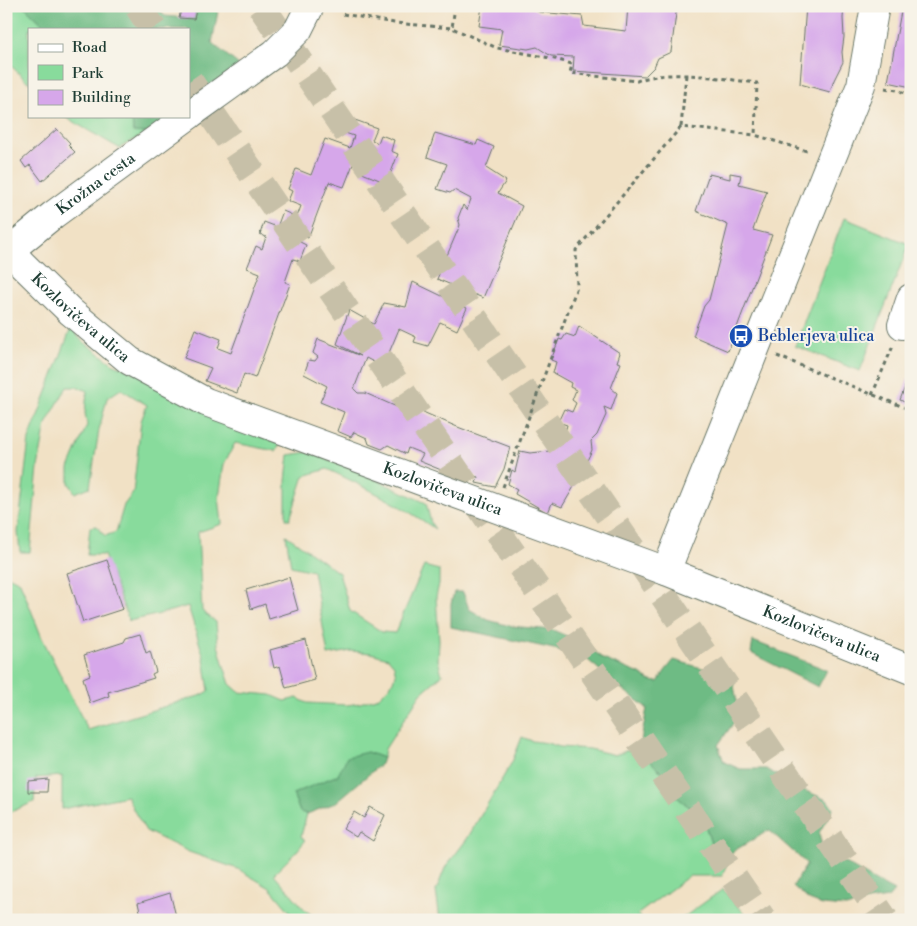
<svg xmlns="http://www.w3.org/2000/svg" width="917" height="926" font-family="'Libre Bodoni',serif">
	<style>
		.green { fill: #88db9c; stroke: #548c68 }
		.forest { fill: #6ebb84; stroke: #467c5c }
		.building { fill: #d6a7ea }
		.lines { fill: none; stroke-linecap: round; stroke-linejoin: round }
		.highway-tunnel { stroke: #c7c0a8; stroke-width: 28; stroke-dasharray: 28 14; stroke-linecap: butt }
		.minor-casing { stroke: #687667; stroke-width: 30 }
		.path { stroke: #687667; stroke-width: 3; stroke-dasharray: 4 4; stroke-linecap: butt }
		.minor { stroke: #fff; stroke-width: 28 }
		.labels { text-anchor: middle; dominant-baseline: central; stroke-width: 4; stroke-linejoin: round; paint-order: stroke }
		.street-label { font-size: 16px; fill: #1f3d34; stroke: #f7f3e8 }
		.transit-label { font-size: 16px; fill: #164399; stroke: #f7f3e8; text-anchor: start }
	</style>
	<rect width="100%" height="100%" fill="#f7f3e8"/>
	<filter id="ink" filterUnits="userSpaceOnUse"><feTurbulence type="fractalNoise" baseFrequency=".02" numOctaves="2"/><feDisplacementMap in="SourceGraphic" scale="10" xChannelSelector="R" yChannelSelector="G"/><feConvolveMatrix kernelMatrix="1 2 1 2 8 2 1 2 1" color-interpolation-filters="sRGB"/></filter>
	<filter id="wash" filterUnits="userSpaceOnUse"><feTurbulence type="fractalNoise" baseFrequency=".0096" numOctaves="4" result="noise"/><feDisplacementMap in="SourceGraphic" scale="20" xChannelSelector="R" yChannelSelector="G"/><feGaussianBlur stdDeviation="1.12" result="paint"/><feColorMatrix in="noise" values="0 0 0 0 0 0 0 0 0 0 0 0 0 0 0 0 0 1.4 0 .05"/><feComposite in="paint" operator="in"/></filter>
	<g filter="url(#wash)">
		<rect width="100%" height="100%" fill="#f1e1c5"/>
		<!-- green -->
		<path class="green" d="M 6,6 L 24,6 L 48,29 L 29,29 L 29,83 L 6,61 Z
			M 63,116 L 132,116 L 133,132 L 147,133 L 119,148 Z
			M 844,218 L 909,244 L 860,371 L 795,346 Z
			M 71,328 L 81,340 L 112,363 L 279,433 L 280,445 L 276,451 L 235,443 L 224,464 L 219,497 L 222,524 L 198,532 L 202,611 L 216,622 L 218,645 L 224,666 L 230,684 L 239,692 L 271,695 L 285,701 L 297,698 L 307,703 L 347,705 L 360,703 L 379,697 L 390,686 L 396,675 L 394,665 L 388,658 L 371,653 L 351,651 L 328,655 L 313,571 L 291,566 L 286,535 L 339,573 L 350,611 L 382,632 L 395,633 L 424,566 L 439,570 L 439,584 L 436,597 L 439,640 L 438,660 L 442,675 L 421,693 L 385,749 L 383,758 L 367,752 L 338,775 L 293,794 L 300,812 L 307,814 L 301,836 L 305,841 L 296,852 L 274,874 L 306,911 L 320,920 L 297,920 L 270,888 L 238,869 L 189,852 L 146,831 L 134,811 L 127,796 L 62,809 L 62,776 L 36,778 L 34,802 L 6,814 L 6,575 L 20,582 L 42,638 L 88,730 L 202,695 L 209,691 L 204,658 L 188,606 L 156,615 L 129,621 L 104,555 L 87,555 L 90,527 L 97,526 L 105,536 L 116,532 L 124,505 L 133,493 L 141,421 L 147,405 L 121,389 L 107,398 L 99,430 L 90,487 L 75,493 L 69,483 L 69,468 L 87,425 L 85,413 L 87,391 L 78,387 L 67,387 L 46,424 L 38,467 L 30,552 L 20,552 L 18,532 L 29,439 Z
			M 308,452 L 353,469 L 426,503 L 431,523 L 435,529 C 401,505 365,487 327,469 L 304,476 L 290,519 L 286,519 L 286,481 L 289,455 Z
			M 522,737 L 532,741 L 547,743 L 560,747 L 590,749 L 615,755 L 640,746 L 648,759 L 667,778 L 672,793 L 703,818 L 713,850 L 727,863 L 722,876 L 689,876 L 638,914 L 641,920 L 440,920 L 436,891 L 445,868 L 467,839 L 512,762 Z
			M 723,889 L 750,920 L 680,920 Z"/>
		<!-- forest -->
		<path class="forest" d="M 24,6 L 155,6 L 165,16 L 194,19 L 197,6 L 219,6 L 212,43 L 239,65 L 189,104 L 189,29 L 48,29 Z
			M 132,116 L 171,116 L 147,133 L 133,132 Z
			M 454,592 L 463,592 L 469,609 L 488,620 L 510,626 L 553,630 L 582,643 L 594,651 L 603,659 L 640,674 L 650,681 L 658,682 L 665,671 L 674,660 L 726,675 L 733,680 L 739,715 L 718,745 L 724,762 L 740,769 L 766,769 L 799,788 L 827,800 L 833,808 L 819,833 L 823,851 C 847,863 870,879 894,891 L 888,898 L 867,901 L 846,907 L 822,905 L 809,900 L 793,886 L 807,864 L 769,830 L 732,852 L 727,863 L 713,850 L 703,818 L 672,793 L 667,778 L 648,759 L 640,746 L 647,708 L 622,689 L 582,655 L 451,627 L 451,604 Z
			M 753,641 L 827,670 L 818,687 L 751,653 Z
			M 367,752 L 383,758 L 381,764 L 335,803 L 307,814 L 300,812 L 293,794 L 338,775 L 347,757 Z"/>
		<g id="blocks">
			<!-- building -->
			<path class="building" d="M 182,6 L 197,6 L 194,19 L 179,18 Z
				M 482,6 L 529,6 L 539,12 L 582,16 L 584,26 L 626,31 L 628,6 L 677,6 L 671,52 L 658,58 L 654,67 L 645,76 L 573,71 L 574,57 L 551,56 L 537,47 L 528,49 L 499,45 L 502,29 L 479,26 Z
				M 806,6 L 844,6 L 843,18 L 844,37 L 842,52 L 843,62 L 834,80 L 830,92 L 800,84 Z
				M 902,6 L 911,6 L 911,87 L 888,82 Z
				M 344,116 L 377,128 L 372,140 L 378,143 L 381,135 L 394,140 L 391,151 L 398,154 L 387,183 L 362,173 L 366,163 L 355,159 L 344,187 L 329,182 L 308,238 L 302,236 L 300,242 L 306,245 L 300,261 L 293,259 L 285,282 L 290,284 L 255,378 L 244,374 L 237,393 L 205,381 L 211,368 L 184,358 L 195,329 L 221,339 L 218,348 L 231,353 L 260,273 L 247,268 L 256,246 L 262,249 L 266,237 L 260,234 L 264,222 L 277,227 L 283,211 L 297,217 L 301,206 L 288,201 L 292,191 L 288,189 L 296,169 L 311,175 L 325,139 L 350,148 L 354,136 L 339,131 Z
				M 57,129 L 70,143 L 68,145 L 75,152 L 42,181 L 30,165 L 26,168 L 21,161 Z
				M 435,133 L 476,145 L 478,140 L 494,147 L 486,168 L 506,181 L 498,193 L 522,206 L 483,298 L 437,279 L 460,225 L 458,218 L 463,205 L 467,210 L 471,199 L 454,190 L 450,193 L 437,189 L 447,164 L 427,157 Z
				M 730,173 L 741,175 L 739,184 L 767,191 L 753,230 L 772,235 L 728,351 L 693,336 L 704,306 L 709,300 L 728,225 L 696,211 L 709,174 L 730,179 Z
				M 413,282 L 467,308 L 457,330 L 440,322 L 428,346 L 414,342 L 416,337 L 399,329 L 383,367 L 366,358 L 354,389 L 358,393 L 365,393 L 415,415 L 416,409 L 455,426 L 510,447 L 504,469 L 495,487 L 476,483 L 478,477 L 460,471 L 456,476 L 419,461 L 423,454 L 408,448 L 406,454 L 388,445 L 382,449 L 369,444 L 367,438 L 354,432 L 351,437 L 337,431 L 344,412 L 320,402 L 327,386 L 304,374 L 309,360 L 315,361 L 318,357 L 313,353 L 318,339 L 361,356 L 337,344 L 349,310 L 374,324 L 384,303 L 406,307 Z
				M 579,326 L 620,353 L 617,362 L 621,363 L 611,388 L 617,393 L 611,410 L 604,407 L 606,415 L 597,435 L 591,441 L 592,450 L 585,465 L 579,464 L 577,479 L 572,477 L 575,485 L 562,507 L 552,503 L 548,513 L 515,494 L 517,489 L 508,484 L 512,470 L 515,472 L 520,451 L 530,453 L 550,451 L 554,441 L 563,440 L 567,425 L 558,422 L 564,409 L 572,412 L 576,403 L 572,400 L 576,390 L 570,387 L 571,383 L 553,373 L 556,362 L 551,360 L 559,339 L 562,340 L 566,334 L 575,337 Z
				M 908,379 L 911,380 L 911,405 L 900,400 Z
				M 107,560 L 123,609 L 83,622 L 67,573 Z
				M 289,577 L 298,610 L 269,619 L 265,604 L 251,609 L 246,590 Z
				M 140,634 L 146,653 L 150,651 L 156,672 L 152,674 L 154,678 L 108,692 L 109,696 L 90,703 L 83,678 L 90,675 L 84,655 L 124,642 L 126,638 Z
				M 306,640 L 315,680 L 286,688 L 280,666 L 274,668 L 270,650 Z
				M 48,779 L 47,792 L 28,792 L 28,781 Z
				M 370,807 L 385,815 L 373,841 L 359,832 L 356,837 L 343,829 L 354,812 L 364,818 Z
				M 170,893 L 177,920 L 142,920 L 138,903 Z"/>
		</g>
	</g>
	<g filter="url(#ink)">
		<use href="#blocks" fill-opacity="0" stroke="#687667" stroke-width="1"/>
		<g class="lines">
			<!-- highway-tunnel -->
			<path class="highway-tunnel" d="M 138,6 L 153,29
				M 261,6 L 885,920
				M 189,81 L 763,920"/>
			<!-- minor casing -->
			<g class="minor-casing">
				<g id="minor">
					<path d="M 189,115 L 275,53 L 298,30 L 310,6"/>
					<path id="s1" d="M 10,250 L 22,264 L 71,312 L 130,361 L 206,402 L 666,571 L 911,670"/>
					<path id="s2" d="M 6,254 L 21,241 L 53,215 L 188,116"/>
					<path d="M 902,325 L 911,298"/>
					<path d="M 666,571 L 861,85 L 875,6"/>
				</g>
			</g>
			<!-- path -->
			<path class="path" d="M 455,6 L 452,28 L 497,48 L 555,59 L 572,64 L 570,73 L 637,81 C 670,68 722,79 757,83 L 755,135 L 810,152
				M 343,14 L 394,23 L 452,28
				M 686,75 L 681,127 L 755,135
				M 885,88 L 897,90 L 911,95
				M 777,356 L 911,410
				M 872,395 L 893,346
				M 503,487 L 577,287 L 576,250 L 681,127"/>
			<!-- minor -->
			<use href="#minor" class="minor"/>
		</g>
	</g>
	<!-- icons -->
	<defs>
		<g id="bus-disc" transform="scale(1.25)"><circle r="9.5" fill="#1a4fb4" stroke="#f7f3e8"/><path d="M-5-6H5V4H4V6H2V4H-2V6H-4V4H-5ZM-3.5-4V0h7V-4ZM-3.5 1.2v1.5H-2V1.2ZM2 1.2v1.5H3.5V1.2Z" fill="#fff"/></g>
	</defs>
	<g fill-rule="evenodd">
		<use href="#bus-disc" x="741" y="336"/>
	</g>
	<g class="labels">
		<!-- street labels -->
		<g class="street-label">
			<text stroke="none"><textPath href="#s2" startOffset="114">Krožna cesta</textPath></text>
			<text stroke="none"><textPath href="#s1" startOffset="98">Kozlovičeva ulica</textPath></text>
			<text stroke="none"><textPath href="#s1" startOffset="502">Kozlovičeva ulica</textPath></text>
			<text stroke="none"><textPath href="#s1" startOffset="908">Kozlovičeva ulica</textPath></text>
		</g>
		<!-- transit labels -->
		<g class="transit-label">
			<text x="758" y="336">Beblerjeva ulica</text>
		</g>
	</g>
	<!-- margin -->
	<rect width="917" height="926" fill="none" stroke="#f7f3e8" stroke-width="25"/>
	<!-- legend -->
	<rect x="28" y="28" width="162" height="90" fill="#f7f3e8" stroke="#a1aaa0"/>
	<rect x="38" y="44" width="25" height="8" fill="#ffffff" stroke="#a1aaa0"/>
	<text x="72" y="52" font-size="15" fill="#1f3d34">Road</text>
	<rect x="38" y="65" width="25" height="15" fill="#88db9c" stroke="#a1aaa0"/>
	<text x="72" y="78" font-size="15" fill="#1f3d34">Park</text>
	<rect x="38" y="90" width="25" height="15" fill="#d6a7ea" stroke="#a1aaa0"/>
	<text x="72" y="102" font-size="15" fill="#1f3d34">Building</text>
</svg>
